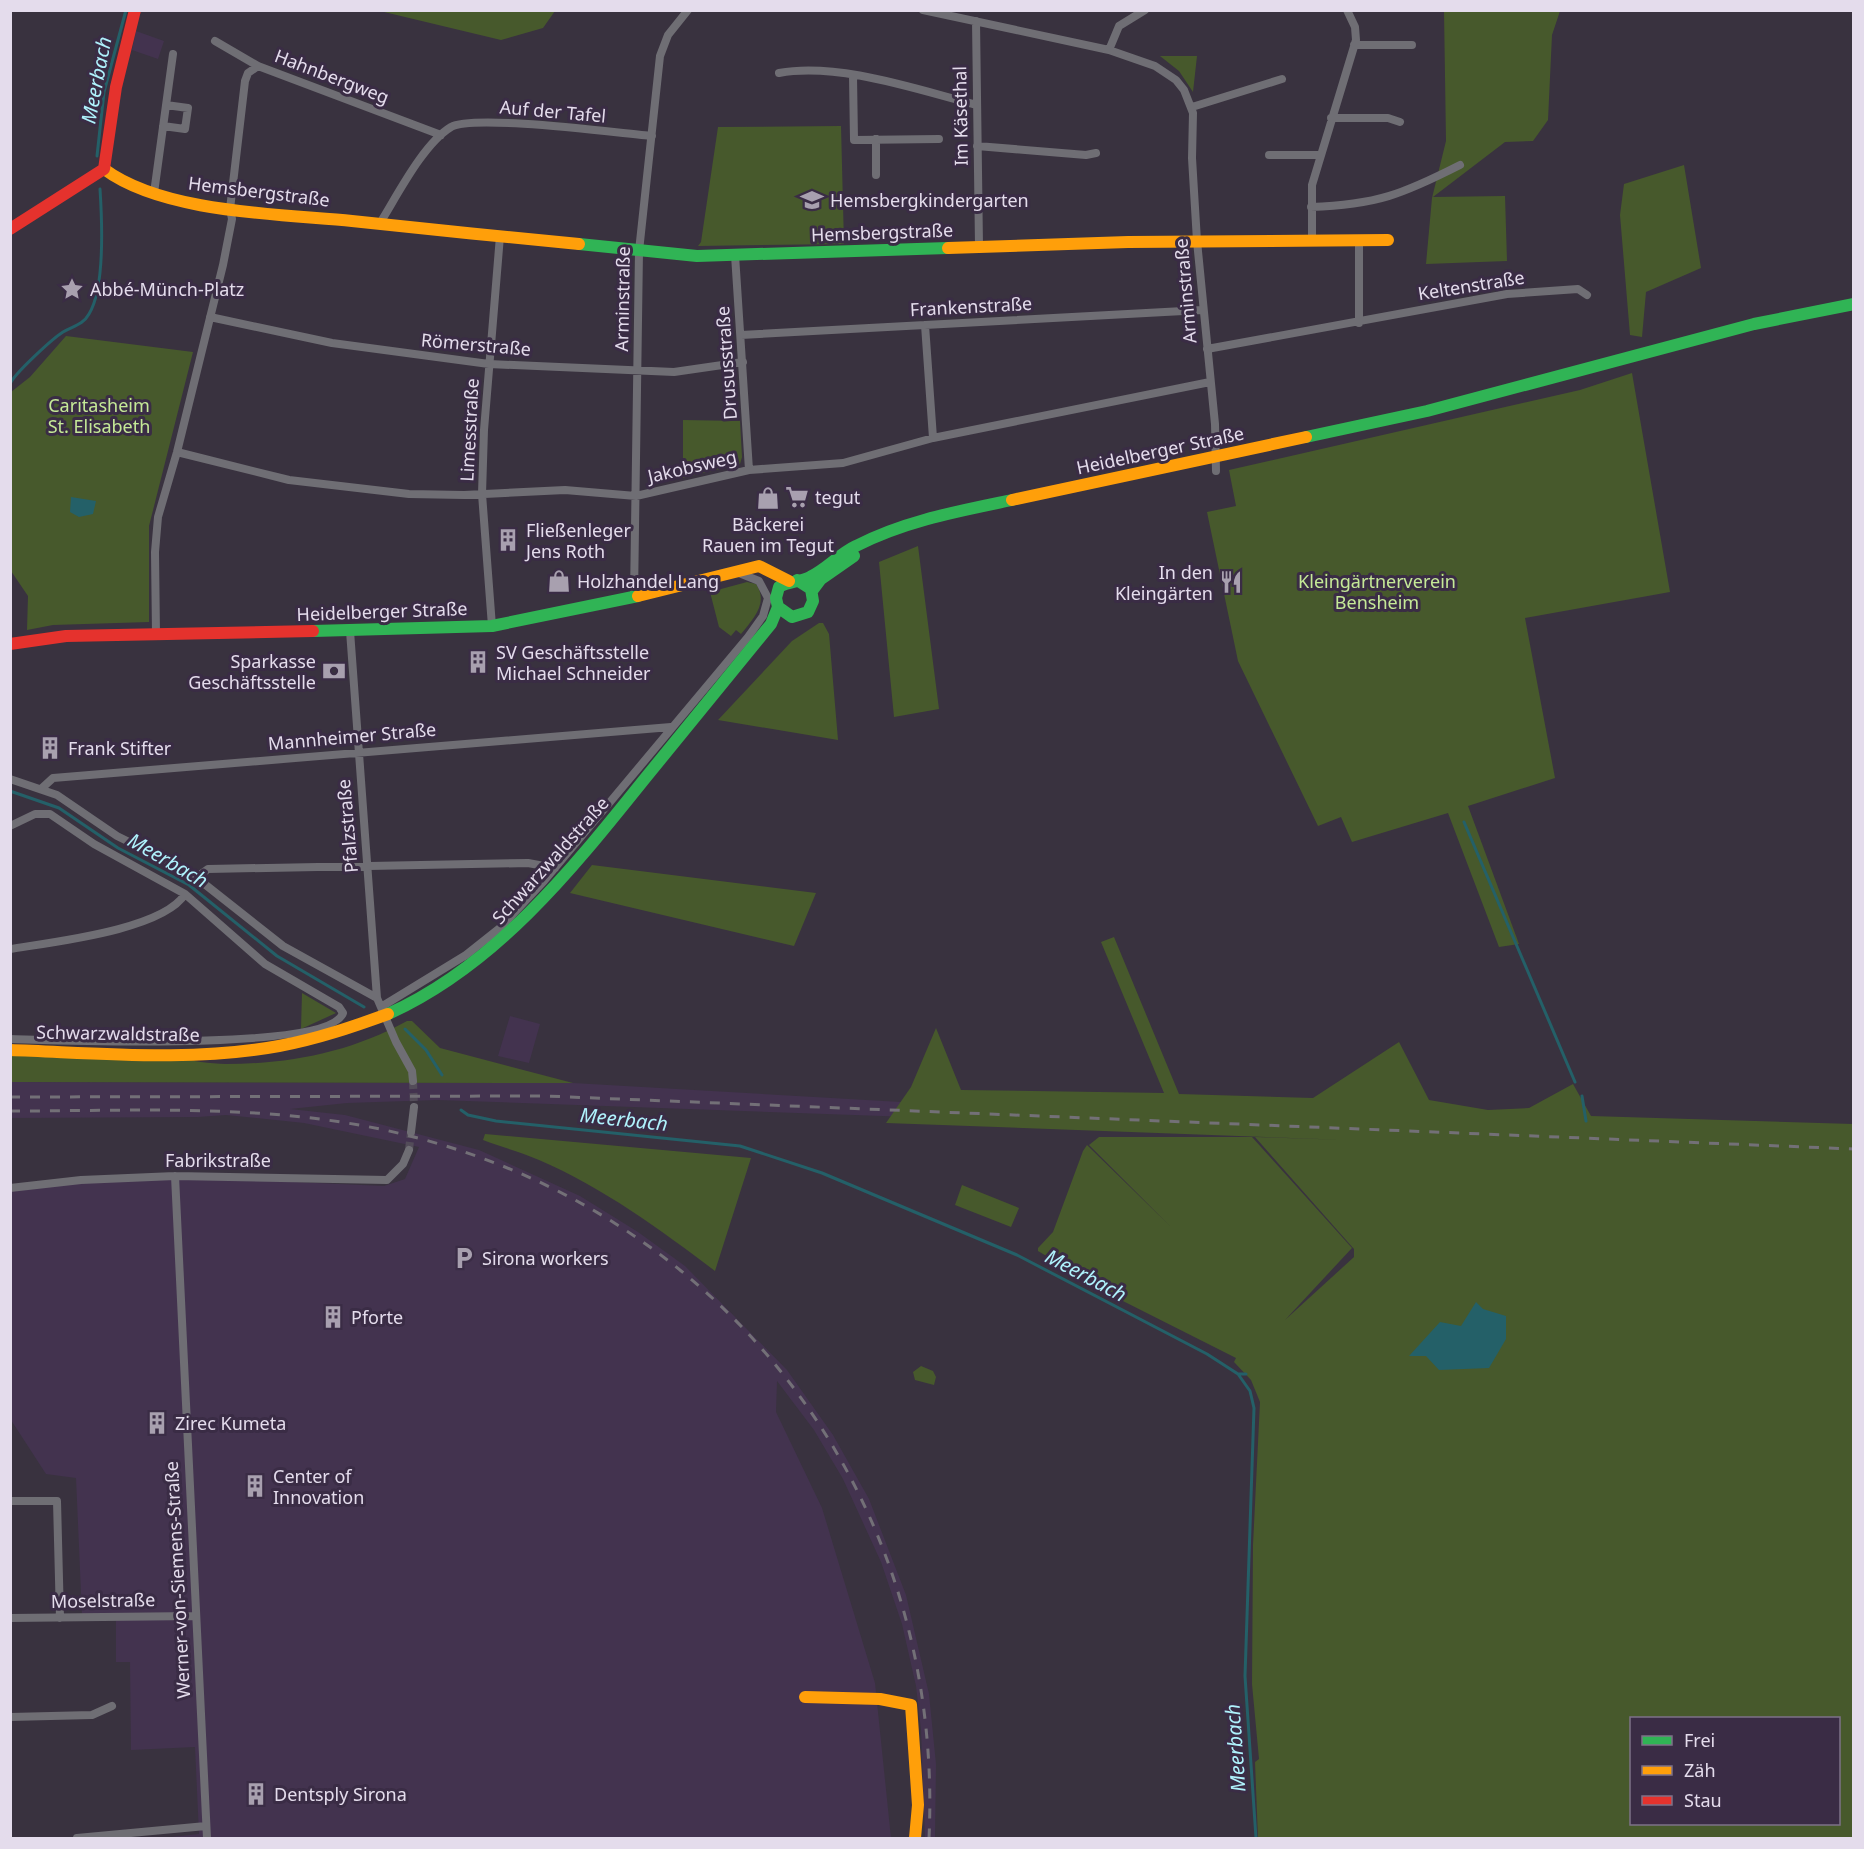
<svg xmlns="http://www.w3.org/2000/svg" width="1864" height="1849" font-family="'Noto Sans',sans-serif">
	<style>
		.built { fill: #43334f }
		.green { fill: #47592c; fill-rule: evenodd }
		.water { fill: #246068 }
		.lines { fill: none; stroke-linecap: round; stroke-linejoin: round }
		.stream { stroke: #246068; stroke-width: 3 }
		.street-tunnel { stroke: #534c59; stroke-width: 8; stroke-dasharray: 8 4; stroke-linecap: butt }
		.street { stroke: #6f6e74; stroke-width: 8 }
		.fast { stroke: #30b455; stroke-width: 12 }
		.slow { stroke: #ff9f0a; stroke-width: 12 }
		.jam { stroke: #e5322d; stroke-width: 12 }
		.rail { stroke: #737077; stroke-width: 3; stroke-dasharray: 10 10; stroke-linecap: butt }
		.labels { text-anchor: middle; dominant-baseline: central; stroke-width: 6; stroke-linejoin: round; paint-order: stroke }
		.street-label { font-size: 18px; fill: #e4dcec; stroke: #3a2c45 }
		.poi-label { font-size: 18px; fill: #e4dcec; stroke: #3a2c45; text-anchor: start }
		.park-label { font-size: 18px; fill: #c5e997; stroke: #3a2c45 }
		.water-label { font-size: 20px; font-style: italic; fill: #aff2fc; stroke: #3a2c45 }
	</style>
	<rect width="100%" height="100%" fill="#39323f"/>
	<!-- built -->
	<path class="built" d="M 136,31 L 164,41 L 158,59 L 132,50 Z
		M 510,1016 L 540,1024 L 529,1063 L 498,1056 Z
		M 11,1082 L 573,1083 L 901,1102 L 996,1104 L 967,1119 L 437,1100 L 347,1103 L 290,1109 L 345,1115 L 479,1150 L 580,1196 L 638,1232 L 685,1266 L 787,1370 L 833,1435 L 869,1499 L 906,1595 L 929,1694 L 936,1764 L 935,1838 L 925,1838 L 921,1730 L 916,1686 L 902,1624 L 881,1562 L 843,1479 L 814,1430 L 777,1381 L 776,1412 L 822,1508 L 875,1683 L 891,1838 L 162,1838 L 199,1834 L 195,1747 L 131,1750 L 130,1662 L 116,1662 L 116,1618 L 82,1616 L 76,1478 L 46,1474 L 11,1420 L 11,1191 L 81,1181 L 177,1177 L 384,1186 L 405,1179 L 419,1147 L 304,1123 L 226,1115 L 198,1117 L 11,1118 Z"/>
	<!-- green -->
	<path class="green" d="M 380,11 L 555,11 L 543,28 L 501,40 Z
		M 1444,11 L 1560,11 L 1552,35 L 1548,120 L 1533,141 L 1505,142 L 1433,197 L 1505,196 L 1507,261 L 1426,264 L 1432,198 L 1446,141 Z
		M 1160,56 L 1197,56 L 1193,92 L 1179,71 Z
		M 841,126 L 844,244 L 698,246 L 701,242 L 718,127 Z
		M 1684,165 L 1701,268 L 1646,292 L 1642,337 L 1630,335 L 1620,215 L 1624,184 Z
		M 66,336 L 193,352 L 149,526 L 149,622 L 53,625 L 27,630 L 28,596 L 11,571 L 11,392 L 30,377 Z
		M 1632,373 L 1670,592 L 1525,618 L 1555,778 L 1468,806 L 1519,944 L 1499,947 L 1448,813 L 1352,842 L 1341,817 L 1318,826 L 1238,661 L 1207,512 L 1236,506 L 1229,470 L 1580,390 Z
		M 683,420 L 740,421 L 742,457 L 740,464 L 683,478 Z
		M 918,546 L 939,709 L 894,717 L 879,562 Z
		M 747,582 L 756,584 C 769,603 753,619 741,634 L 736,630 L 731,636 L 719,627 L 710,592 Z
		M 819,623 L 823,623 L 829,634 L 838,740 L 718,720 L 792,641 Z
		M 592,865 L 816,893 L 794,946 L 570,893 Z
		M 1114,937 L 1179,1094 L 1313,1098 L 1399,1042 L 1429,1100 L 1488,1110 L 1529,1108 L 1573,1084 L 1591,1116 L 1853,1124 L 1853,1838 L 1258,1838 L 1255,1762 L 1259,1759 L 1252,1684 L 1253,1545 L 1260,1402 L 1251,1380 L 1234,1362 L 1236,1358 L 1115,1297 L 1038,1251 L 1038,1248 L 1053,1232 L 1083,1151 L 1087,1145 L 1170,1226 L 1089,1145 L 1099,1137 L 1252,1137 L 1352,1248 L 1285,1320 L 1354,1257 L 1354,1249 L 1255,1137 L 1348,1140 L 886,1123 L 911,1087 L 936,1028 L 961,1090 L 1164,1093 L 1101,942 ZM 1632,1718 L 1838,1718 L 1838,1824 L 1632,1824 Z
		M 302,993 L 336,1013 L 301,1029 Z
		M 407,1021 L 412,1021 L 440,1048 L 573,1083 L 11,1082 L 11,1055 C 66,1057 121,1056 176,1059 C 193,1060 209,1064 226,1064 C 290,1064 351,1052 407,1021 Z
		M 485,1134 L 751,1158 L 715,1271 C 661,1230 602,1187 539,1160 C 521,1152 501,1147 483,1140 Z
		M 962,1185 L 1019,1208 L 1011,1227 L 955,1205 Z
		M 921,1366 L 933,1371 L 936,1377 L 934,1385 L 915,1380 L 913,1372 Z"/>
	<!-- water -->
	<path class="water" d="M 71,497 L 96,501 L 93,514 L 79,517 L 70,512 Z
		M 1476,1302 L 1483,1309 L 1506,1316 L 1506,1339 L 1489,1368 L 1439,1370 L 1426,1356 L 1409,1356 L 1440,1322 L 1461,1326 Z"/>
	<g class="lines">
		<!-- stream -->
		<path class="stream" d="M 97,156 L 104,92 L 126,10
			M 10,384 C 14,374 52,339 63,332 C 73,326 83,325 89,314 C 105,288 102,220 100,189
			M 10,791 L 59,808 L 118,848 L 189,885 L 277,956 L 364,1007
			M 1464,822 L 1575,1082
			M 405,1029 L 426,1050 L 442,1075
			M 1582,1096 L 1586,1121
			M 461,1110 L 468,1115 L 496,1121 L 740,1146 L 822,1173 L 1017,1255 L 1207,1354 L 1238,1374 L 1250,1391 L 1254,1408 L 1245,1676 L 1256,1838
			M 1238,1374 L 1246,1374"/>
		<!-- street-tunnel -->
		<path class="street-tunnel" d="M 413,1081 L 414,1107
			M 409,1150 L 411,1132"/>
		<!-- street -->
		<path class="street" d="M 923,10 L 1109,50 L 1155,66 L 1176,80 L 1184,90 L 1193,113 L 1192,158 L 1197,241 L 1215,424 L 1216,471
			M 976,21 L 979,246
			M 215,41 L 258,66 L 441,135
			M 1354,45 L 1412,45
			M 1109,50 L 1119,26 L 1145,10
			M 779,73 C 839,62 918,90 977,105
			M 853,76 L 854,140 L 939,139
			M 1192,107 L 1282,79
			M 1331,118 L 1388,118 L 1400,122
			M 163,126 L 185,129 L 188,108 L 166,105
			M 876,139 L 876,175
			M 977,146 L 1086,155 L 1096,153
			M 1269,155 L 1320,155
			M 154,193 L 173,54
			M 1311,207 C 1376,205 1403,194 1460,165
			M 380,223 C 397,196 423,144 451,127 C 474,114 617,133 652,136
			M 1312,239 L 1312,185 L 1356,40 L 1355,27 L 1347,10
			M 1359,240 L 1359,323
			M 735,255 L 749,470
			M 210,317 L 332,343 L 489,364 L 674,372 L 743,362
			M 925,325 L 933,438
			M 741,335 L 1202,310
			M 1207,349 L 1507,294 L 1578,289 L 1587,295
			M 177,452 L 289,480 L 409,494 L 464,495 L 565,490 L 636,496 L 749,470 L 843,463 L 933,438 L 1210,382
			M 634,597 L 639,251 L 660,56 L 668,35 L 688,10
			M 492,626 L 482,494 L 484,430 L 500,236
			M 350,631 L 377,998 L 396,1042 L 412,1071 L 413,1081
			M 156,635 L 155,552 L 158,517 L 177,452 L 223,265 L 232,219 L 230,209 L 245,81 L 248,73 L 258,66
			M 10,779 L 57,795 L 117,836 L 188,871 L 283,946 L 377,998
			M 41,789 L 53,778 L 671,727
			M 10,826 L 35,814 L 50,814 L 94,844 L 185,894 L 265,964 L 339,1007 L 343,1013 C 330,1052 54,1040 10,1039
			M 197,877 L 208,869 L 528,863 L 555,868
			M 10,949 C 52,942 163,930 185,894
			M 381,1007 L 466,955 L 500,928 L 544,881 L 748,637 L 763,616 L 768,598 L 759,581 L 739,573
			M 411,1132 L 414,1107
			M 175,1176 L 207,1838
			M 10,1188 L 81,1180 L 175,1176 L 387,1180 L 403,1164 L 409,1150
			M 10,1501 L 57,1501 L 60,1618
			M 10,1618 L 196,1616
			M 10,1717 L 92,1715 L 112,1706
			M 77,1838 L 206,1826"/>
		<!-- fast -->
		<path class="fast" d="M 579,244 L 697,256 L 948,248
			M 1306,437 L 1427,411 L 1754,324 L 1854,304
			M 797,580 L 811,589 L 813,601 L 808,612 L 792,617 L 778,607 L 776,598 L 779,587 C 789,581 800,582 810,577 C 827,569 839,554 856,546 C 904,521 959,511 1012,500
			M 812,591 L 821,579 L 854,556
			M 313,631 L 492,626 L 638,596
			M 388,1014 C 497,965 574,867 647,776 C 688,725 730,675 771,624 L 778,607"/>
		<!-- slow -->
		<path class="slow" d="M 104,169 C 163,213 279,214 352,221 C 428,229 503,237 579,244
			M 948,248 L 1128,242 L 1388,240
			M 1012,500 L 1306,437
			M 638,596 L 759,566 L 789,581
			M 10,1050 C 99,1053 191,1062 279,1046 C 317,1039 352,1027 388,1014
			M 805,1697 L 880,1699 L 911,1705 L 918,1805 L 915,1838"/>
		<!-- jam -->
		<path class="jam" d="M 10,229 L 104,169 L 116,87 L 135,10
			M 10,644 L 66,636 L 313,631"/>
		<!-- rail -->
		<path class="rail" d="M 10,1097 L 545,1096 L 1854,1149
			M 10,1111 C 141,1111 274,1103 402,1134 C 731,1213 945,1502 929,1838"/>
	</g>
	<!-- icons -->
	<defs>
		<g id="school-bare" transform="scale(1.8)"><path d="M0-5L7-2L0 1L-7-2ZM-4 1L0 2.5L4 1V4Q0 6-4 4Z" fill="#a8a0af" stroke="#3a2c45" stroke-width="2.5" paint-order="stroke"/></g>
		<g id="sight-bare" transform="scale(1.8)"><path d="M0-6L1.8-2.2L6-1.7L2.9 1.2L3.7 5.4L0 3.3L-3.7 5.4L-2.9 1.2L-6-1.7L-1.8-2.2Z" fill="#a8a0af" stroke="#3a2c45" stroke-width="2.5" paint-order="stroke"/></g>
		<g id="supermarket-bare" transform="scale(1.8)"><path d="M-6-5.5h2.5l.6 2H6L4.5 2H-2.5L-4.4-4H-6ZM-1.5 3.2a1.3 1.3 0 1 0 .1 0ZM3 3.2a1.3 1.3 0 1 0 .1 0Z" fill="#a8a0af" stroke="#3a2c45" stroke-width="2.5" paint-order="stroke"/></g>
		<g id="shop-bare" transform="scale(1.8)"><path d="M-5-2.5h2.3a2.7 3.5 0 0 1 5.4 0H5L5.5 6h-11ZM-1.5-2.5h3a1.5 2.3 0 0 0-3 0Z" fill="#a8a0af" stroke="#3a2c45" stroke-width="2.5" paint-order="stroke"/></g>
		<g id="building-bare" transform="scale(1.8)"><path d="M-4-6H4V6H1V3H-1V6H-4ZM-2.5-4.3h1.7v1.8h-1.7ZM.8-4.3h1.7v1.8H.8ZM-2.5-1h1.7V.8h-1.7ZM.8-1h1.7V.8H.8Z" fill="#a8a0af" stroke="#3a2c45" stroke-width="2.5" paint-order="stroke"/></g>
		<g id="restaurant-bare" transform="scale(1.8)"><path d="M-5-6h1v4h1v-4h1v4h1v-4h1v5L-1.5 .5V6h-2V.5L-5-1ZM5-6V6H3V1.5H1.5Q1.5-4 5-6Z" fill="#a8a0af" stroke="#3a2c45" stroke-width="2.5" paint-order="stroke"/></g>
		<g id="bank-bare" transform="scale(1.8)"><path d="M-6-4H6V4H-6ZM0-2.3a2.3 2.3 0 1 0 0 4.6a2.3 2.3 0 1 0 0-4.6Z" fill="#a8a0af" stroke="#3a2c45" stroke-width="2.5" paint-order="stroke"/></g>
		<g id="parking-bare" transform="scale(1.8)"><path d="M-3.5-5.5H1a3.5 3.5 0 0 1 0 7H-1V5.5H-3.5ZM-1-3.4V-.6H.8a1.4 1.4 0 0 0 0-2.8Z" fill="#a8a0af" stroke="#3a2c45" stroke-width="2.5" paint-order="stroke"/></g>
	</defs>
	<g fill-rule="evenodd">
		<use href="#school-bare" x="812" y="200"/>
		<use href="#sight-bare" x="72" y="289"/>
		<use href="#supermarket-bare" x="797" y="497"/>
		<use href="#shop-bare" x="768" y="498"/>
		<use href="#building-bare" x="508" y="540"/>
		<use href="#shop-bare" x="559" y="581"/>
		<use href="#restaurant-bare" x="1231" y="582"/>
		<use href="#building-bare" x="478" y="662"/>
		<use href="#bank-bare" x="334" y="671"/>
		<use href="#building-bare" x="50" y="748"/>
		<use href="#parking-bare" x="464" y="1258"/>
		<use href="#building-bare" x="333" y="1317"/>
		<use href="#building-bare" x="157" y="1423"/>
		<use href="#building-bare" x="255" y="1486"/>
		<use href="#building-bare" x="256" y="1794"/>
	</g>
	<g class="labels">
		<!-- street labels -->
		<g class="street-label">
			<text transform="translate(332 76) rotate(21)">Hahnbergweg</text>
			<text transform="translate(553 111) rotate(5)">Auf der Tafel</text>
			<text transform="translate(960 116) rotate(-91)">Im Käsethal</text>
			<text transform="translate(259 191) rotate(7)">Hemsbergstraße</text>
			<text transform="translate(882 232) rotate(-2)">Hemsbergstraße</text>
			<text transform="translate(1471 285) rotate(-9)">Keltenstraße</text>
			<text transform="translate(1185 291) rotate(-95)">Arminstraße</text>
			<text transform="translate(622 299) rotate(-89)">Arminstraße</text>
			<text transform="translate(971 306) rotate(-3)">Frankenstraße</text>
			<text transform="translate(476 344) rotate(5)">Römerstraße</text>
			<text transform="translate(726 363) rotate(-94)">Drususstraße</text>
			<text transform="translate(469 430) rotate(-87)">Limesstraße</text>
			<text transform="translate(1160 450) rotate(-12)">Heidelberger Straße</text>
			<text transform="translate(692 466) rotate(-13)">Jakobsweg</text>
			<text transform="translate(382 611) rotate(-2)">Heidelberger Straße</text>
			<text transform="translate(352 736) rotate(-5)">Mannheimer Straße</text>
			<text transform="translate(347 826) rotate(-95)">Pfalzstraße</text>
			<text transform="translate(550 860) rotate(-48)">Schwarzwaldstraße</text>
			<text transform="translate(118 1033) rotate(1)">Schwarzwaldstraße</text>
			<text x="218" y="1160">Fabrikstraße</text>
			<text transform="translate(177 1580) rotate(-93)">Werner-von-Siemens-Straße</text>
			<text transform="translate(103 1600) rotate(-1)">Moselstraße</text>
		</g>
		<!-- poi labels -->
		<g class="poi-label">
			<text x="830" y="200">Hemsbergkindergarten</text>
			<text x="90" y="289">Abbé-Münch-Platz</text>
			<text x="815" y="497">tegut</text>
			<text x="768" y="524" text-anchor="middle">Bäckerei<tspan x="768" dy="21">Rauen im Tegut</tspan></text>
			<text x="526" y="530">Fließenleger<tspan x="526" dy="21">Jens Roth</tspan></text>
			<text x="1213" y="572" text-anchor="end">In den<tspan x="1213" dy="21">Kleingärten</tspan></text>
			<text x="577" y="581">Holzhandel Lang</text>
			<text x="496" y="652">SV Geschäftsstelle<tspan x="496" dy="21">Michael Schneider</tspan></text>
			<text x="316" y="661" text-anchor="end">Sparkasse<tspan x="316" dy="21">Geschäftsstelle</tspan></text>
			<text x="68" y="748">Frank Stifter</text>
			<text x="482" y="1258">Sirona workers</text>
			<text x="351" y="1317">Pforte</text>
			<text x="175" y="1423">Zirec Kumeta</text>
			<text x="273" y="1476">Center of<tspan x="273" dy="21">Innovation</tspan></text>
			<text x="274" y="1794">Dentsply Sirona</text>
		</g>
		<!-- park labels -->
		<g class="park-label">
			<text x="99" y="405">Caritasheim<tspan x="99" dy="21">St. Elisabeth</tspan></text>
			<text x="1377" y="581">Kleingärtnerverein<tspan x="1377" dy="21">Bensheim</tspan></text>
		</g>
		<!-- water labels -->
		<g class="water-label">
			<text transform="translate(96 80) rotate(-79)">Meerbach</text>
			<text transform="translate(168 860) rotate(30)">Meerbach</text>
			<text transform="translate(624 1119) rotate(6)">Meerbach</text>
			<text transform="translate(1086 1275) rotate(28)">Meerbach</text>
			<text transform="translate(1235 1748) rotate(-94)">Meerbach</text>
		</g>
	</g>
	<!-- border -->
	<rect width="1864" height="1849" fill="none" stroke="#e4dcec" stroke-width="24"/>
	<!-- legend -->
	<rect x="1630" y="1717" width="210" height="108" fill="#3a2c45" stroke="#7e7288" stroke-width="1.5"/>
	<rect x="1642" y="1736" width="30" height="9" fill="#30b455" stroke="#7e7288" stroke-width="1.5"/>
	<text x="1684" y="1747" font-size="18" fill="#e4dcec">Frei</text>
	<rect x="1642" y="1766" width="30" height="9" fill="#ff9f0a" stroke="#7e7288" stroke-width="1.5"/>
	<text x="1684" y="1777" font-size="18" fill="#e4dcec">Zäh</text>
	<rect x="1642" y="1796" width="30" height="9" fill="#e5322d" stroke="#7e7288" stroke-width="1.5"/>
	<text x="1684" y="1807" font-size="18" fill="#e4dcec">Stau</text>
</svg>
